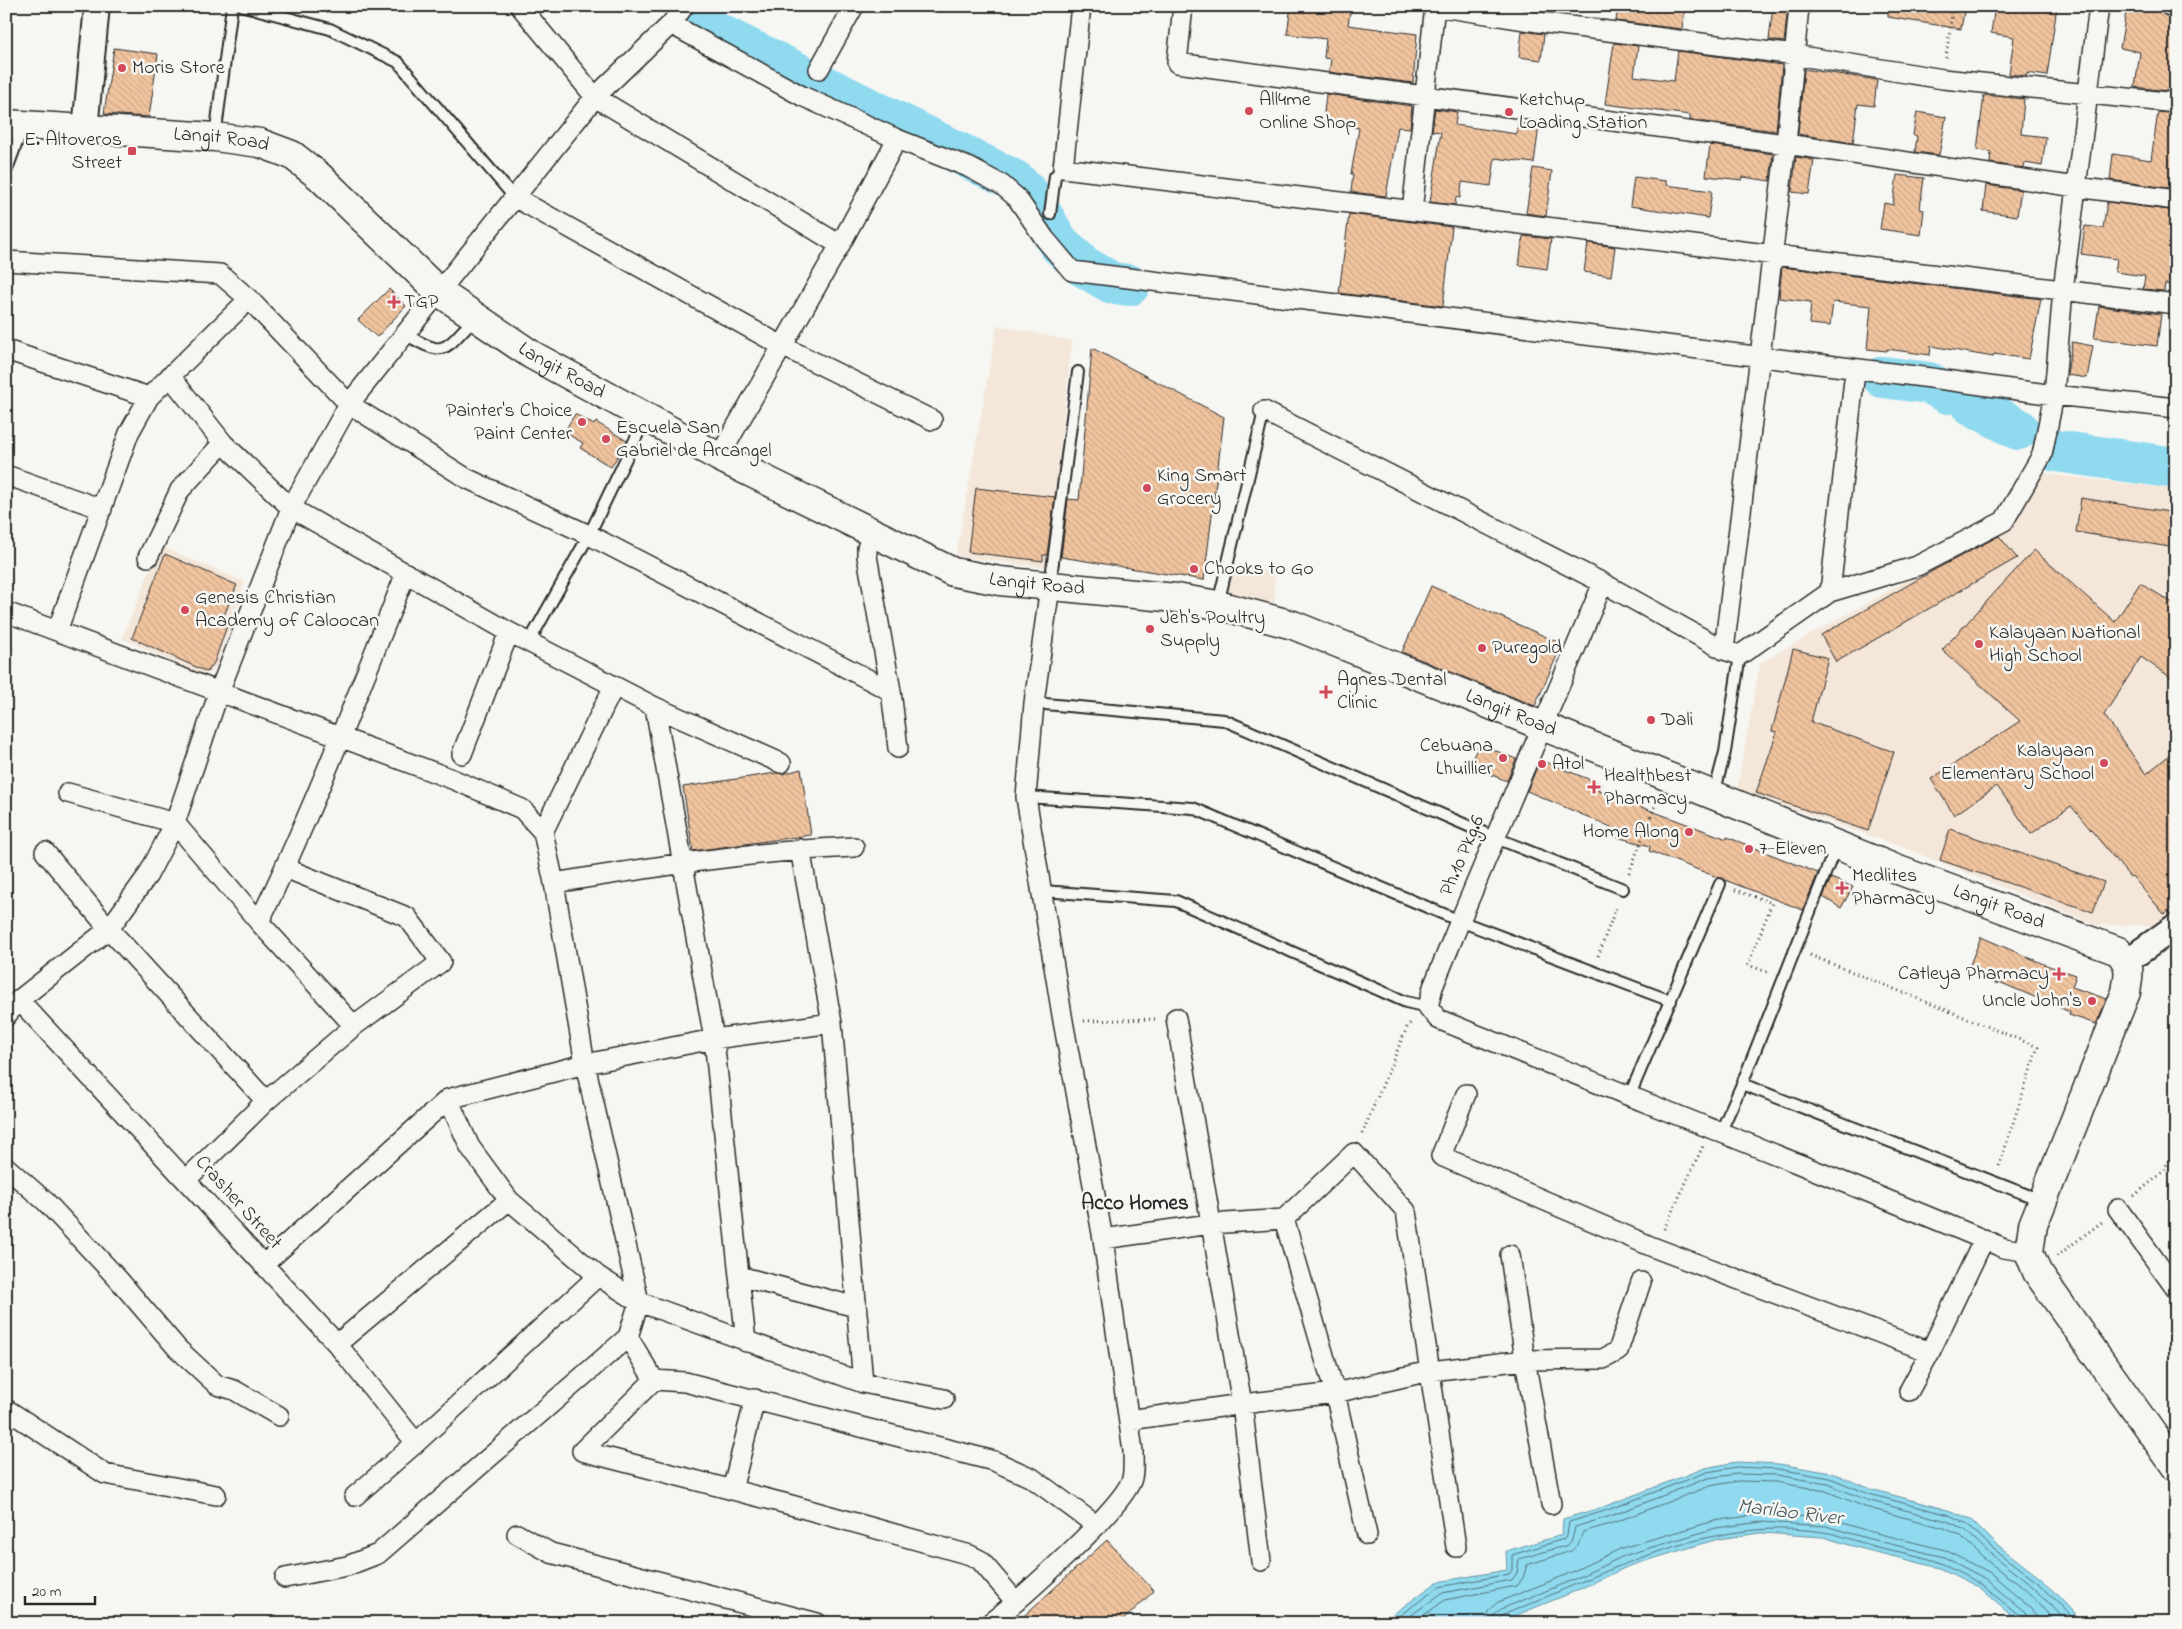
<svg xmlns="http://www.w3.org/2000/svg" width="2182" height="1629" font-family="'Indie Flower',sans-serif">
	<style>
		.built { fill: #f4e7d9 }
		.water { fill: #8fdaef; stroke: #6794a1 }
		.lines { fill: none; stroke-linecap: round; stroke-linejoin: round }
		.shore { stroke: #537179; stroke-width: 1 }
		.river { stroke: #8fdaef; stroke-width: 42 }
		.building { fill: url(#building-back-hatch); stroke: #2b2b2b }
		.service-casing { stroke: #2b2b2b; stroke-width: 14 }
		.minor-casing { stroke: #2b2b2b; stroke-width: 22 }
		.tertiary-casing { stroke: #2b2b2b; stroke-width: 28 }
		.secondary-casing { stroke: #2b2b2b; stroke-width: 31 }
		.path { stroke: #2b2b2b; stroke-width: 3; stroke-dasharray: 1 4; stroke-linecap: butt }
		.service { stroke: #f6f6f2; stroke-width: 10 }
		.minor { stroke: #f6f6f2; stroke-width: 19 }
		.tertiary { stroke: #f6f6f2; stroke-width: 24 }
		.secondary { stroke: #f6f6f2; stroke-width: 28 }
		.poi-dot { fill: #d1495b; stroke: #f6f6f2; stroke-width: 2 }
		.labels { text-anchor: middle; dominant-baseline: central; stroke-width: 5; stroke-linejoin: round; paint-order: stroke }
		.poi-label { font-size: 20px; fill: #2b2b2b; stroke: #f6f6f2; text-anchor: start }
		.street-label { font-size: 20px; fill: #2b2b2b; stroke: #f6f6f2 }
		.neighbourhood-label { font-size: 21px; font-weight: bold; fill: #2b2b2b; stroke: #f6f6f2 }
		.water-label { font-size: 21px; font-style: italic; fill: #44575c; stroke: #f6f6f2 }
	</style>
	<defs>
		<pattern id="building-back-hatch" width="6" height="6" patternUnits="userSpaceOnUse" patternTransform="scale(1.25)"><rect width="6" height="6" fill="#f0c49f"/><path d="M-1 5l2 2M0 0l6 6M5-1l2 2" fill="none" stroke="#cea989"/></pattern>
	</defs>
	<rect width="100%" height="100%" fill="#f6f6f2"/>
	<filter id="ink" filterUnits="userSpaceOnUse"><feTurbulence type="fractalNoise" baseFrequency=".02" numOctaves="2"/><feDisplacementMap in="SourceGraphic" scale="10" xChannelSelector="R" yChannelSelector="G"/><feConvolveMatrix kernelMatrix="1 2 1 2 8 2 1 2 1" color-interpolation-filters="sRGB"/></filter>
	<g filter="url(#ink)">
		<!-- built -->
		<path class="built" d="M 997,325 L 1072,341 L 1047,568 L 956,556 Z
			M 2038,473 L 2176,489 L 2176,921 L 2170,926 L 2096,925 L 1912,851 L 1737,789 L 1760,663 L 1995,531 Z
			M 160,546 L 245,582 L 216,668 L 203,676 L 122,638 Z
			M 1233,564 L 1276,573 L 1273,589 L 1276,590 L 1273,607 L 1227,597 Z"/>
		<!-- water -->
		<path class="water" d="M 1736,1462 L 1779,1464 L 1832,1473 L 1871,1489 L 1951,1511 L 1971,1519 L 1995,1543 L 2044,1581 L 2073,1612 L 2079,1623 L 2020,1623 L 1978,1587 L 1940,1568 L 1863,1549 L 1823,1537 L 1761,1533 L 1718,1539 L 1629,1566 L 1571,1593 L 1507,1619 L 1501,1623 L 1381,1623 L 1437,1582 L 1507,1570 L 1506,1551 L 1562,1535 L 1563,1519 L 1603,1507 L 1705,1468 Z"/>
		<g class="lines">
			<!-- shore -->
			<path class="shore" d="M 1389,1623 L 1439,1587 L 1509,1574 L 1512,1570 L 1512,1555 L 1564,1539 L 1567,1536 L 1569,1522 L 1605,1511 L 1707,1472 L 1737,1467 L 1778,1469 L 1830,1478 L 1869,1494 L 1949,1515 L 1968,1524 L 1991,1547 L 2041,1585 L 2069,1615 L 2073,1623
				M 1400,1623 L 1442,1593 L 1512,1580 L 1517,1573 L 1519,1559 L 1568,1545 L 1572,1540 L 1575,1527 L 1608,1517 L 1708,1478 L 1737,1474 L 1777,1475 L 1828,1484 L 1867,1500 L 1947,1521 L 1964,1529 L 1987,1551 L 2037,1590 L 2066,1623
				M 1413,1623 L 1445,1600 L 1516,1586 L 1523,1578 L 1527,1565 L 1571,1551 L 1578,1545 L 1583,1532 L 1610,1524 L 1710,1486 L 1738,1481 L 1776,1482 L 1826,1491 L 1865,1507 L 1944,1528 L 1960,1535 L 1982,1557 L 2032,1595 L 2057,1623
				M 1485,1623 L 1488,1611 L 1498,1602 L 1563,1576 L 1622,1548 L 1714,1521 L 1762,1514 L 1827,1518 L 1868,1531 L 1945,1550 L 1989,1572 L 2032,1608 L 2036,1615 L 2037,1623
				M 1492,1623 L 1494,1615 L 1501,1609 L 1566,1583 L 1626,1555 L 1716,1528 L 1761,1522 L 1826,1526 L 1866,1538 L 1944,1557 L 1984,1578 L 2025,1612 L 2029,1623
				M 1499,1623 L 1500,1618 L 1505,1614 C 1608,1573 1708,1515 1823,1532 C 1840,1534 1857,1542 1873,1546 C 1895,1552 1923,1555 1943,1564 C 1974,1577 1996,1596 2021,1617 L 2023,1623"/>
			<!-- river -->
			<path class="river" d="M 694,6 L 702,26 L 1015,181 L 1031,197 L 1059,244 L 1083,266 L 1112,283 L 1129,285
				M 1883,377 L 1929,383 L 1948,393
				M 1971,404 L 2018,429
				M 2056,451 L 2176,468"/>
		</g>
		<!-- building -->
		<path class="building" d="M 1291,6 L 1351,6 L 1348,25 L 1417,34 L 1413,83 L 1329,72 L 1331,59 L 1324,58 L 1326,39 L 1287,34 Z
			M 1618,6 L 1685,6 L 1682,29 L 1616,21 Z
			M 1773,6 L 1788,6 L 1784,42 L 1769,40 Z
			M 1888,6 L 1965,6 L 1961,29 L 1888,17 Z
			M 1995,6 L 2026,9 L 2027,6 L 2057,6 L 2047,76 L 2027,73 L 2027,76 L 2009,74 L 2014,37 L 1991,33 Z
			M 2127,6 L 2160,11 L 2168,17 L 2176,18 L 2176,92 L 2135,87 L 2140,52 L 2120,48 Z
			M 1522,31 L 1544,34 L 1541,60 L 1519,57 Z
			M 1614,43 L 1638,46 L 1634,76 L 1674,81 L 1678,51 L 1782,65 L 1776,131 L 1690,120 L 1690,115 L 1605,104 Z
			M 114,48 L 158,54 L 149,117 L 104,114 Z
			M 1804,69 L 1877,80 L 1874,106 L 1858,104 L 1853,143 L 1798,134 Z
			M 1326,94 L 1412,106 L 1410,128 L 1398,127 L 1386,196 L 1351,192 L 1353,174 L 1351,174 L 1359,128 L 1323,123 Z
			M 1984,95 L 2024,99 L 2021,134 L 2046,137 L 2042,166 L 2025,163 L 2024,168 L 1990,163 L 1991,152 L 1977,150 Z
			M 1435,109 L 1457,112 L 1455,125 L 1517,134 L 1518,123 L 1539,126 L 1534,163 L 1495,158 L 1491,186 L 1462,182 L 1460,198 L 1456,197 L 1455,205 L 1430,202 L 1441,132 L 1432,131 Z
			M 1917,112 L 1946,117 L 1939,155 L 1915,152 L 1917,136 L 1913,135 Z
			M 2158,112 L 2176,114 L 2176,189 L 2110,180 L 2113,154 L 2151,160 Z
			M 1710,145 L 1773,154 L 1770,181 L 1743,177 L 1742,180 L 1706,176 Z
			M 1796,157 L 1814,160 L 1809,194 L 1792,192 Z
			M 1533,168 L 1552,171 L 1546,216 L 1526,213 Z
			M 1897,175 L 1924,178 L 1920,209 L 1924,210 L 1921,235 L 1880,229 L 1884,203 L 1893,205 Z
			M 1634,177 L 1666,181 L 1666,185 L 1712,191 L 1708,218 L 1630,206 Z
			M 1986,185 L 2021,190 L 2017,216 L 1983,211 Z
			M 2107,202 L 2176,211 L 2176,262 L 2173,285 L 2165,284 L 2164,291 L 2143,289 L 2145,276 L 2115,272 L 2117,259 L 2081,254 L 2085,226 L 2103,228 Z
			M 1349,214 L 1452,227 L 1443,306 L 1339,293 Z
			M 1523,236 L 1551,239 L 1547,269 L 1519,265 Z
			M 1588,243 L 1615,247 L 1611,276 L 1584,272 Z
			M 1782,267 L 2041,299 L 2029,359 L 1994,354 L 1993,357 L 1931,346 L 1930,355 L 1887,349 L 1887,351 L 1867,349 L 1871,306 L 1833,302 L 1830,326 L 1809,324 L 1811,302 L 1779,298 Z
			M 389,289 L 406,306 L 377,337 L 358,320 Z
			M 2099,306 L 2161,314 L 2157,346 L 2094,338 Z
			M 2072,342 L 2093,346 L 2087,378 L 2067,375 Z
			M 1092,348 L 1224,417 L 1204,580 L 1061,557 L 1068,499 L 1079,500 Z
			M 575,414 L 594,425 L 596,422 L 627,441 L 611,467 L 580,448 L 583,443 L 564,432 Z
			M 976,488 L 1055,497 L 1047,555 L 1043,555 L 1043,561 L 968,552 Z
			M 2081,498 L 2176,513 L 2176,548 L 2076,532 Z
			M 1999,536 L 2017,558 L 1836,662 L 1821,635 L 1936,569 Z
			M 2034,550 L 2115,622 L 2140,583 L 2176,605 L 2176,681 L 2141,657 L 2104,715 L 2146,774 L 2176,750 L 2176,904 L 2164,914 L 2132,876 L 2130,877 L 2071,806 L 2031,834 L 1997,786 L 1954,815 L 1931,779 L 2020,721 L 1942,650 Z
			M 165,554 L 237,585 L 222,620 L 228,623 L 214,663 L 207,672 L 132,638 Z
			M 1431,586 L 1562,644 L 1535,706 L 1402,652 Z
			M 1793,649 L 1828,658 L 1811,722 L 1894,752 L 1868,831 L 1756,793 L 1777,732 L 1772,731 Z
			M 1479,744 L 1516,759 L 1507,781 L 1469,766 Z
			M 1540,760 L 1601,784 L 1598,791 L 1642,803 L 1641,807 L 1727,839 L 1727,837 L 1818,873 L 1803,910 L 1649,851 L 1650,846 L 1609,835 L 1611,827 L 1527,791 Z
			M 801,769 L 811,835 L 693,851 L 683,787 L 776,773 L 783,774 Z
			M 1950,829 L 2104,882 L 2093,912 L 1940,860 Z
			M 1831,878 L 1853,887 L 1841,908 L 1823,897 Z
			M 1981,937 L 2046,965 L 2076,975 L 2072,987 L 2107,999 L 2096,1024 L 2069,1015 L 2070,1012 L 1999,982 L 1998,984 L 1967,972 Z
			M 1107,1540 L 1154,1591 L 1120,1623 L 1016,1623 Z"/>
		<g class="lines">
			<!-- service casing -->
			<g class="service-casing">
				<path id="service" d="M 244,6 L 330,29 L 398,62 L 514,197
					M 215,137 L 232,6
					M 6,172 L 23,126
					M 1050,214 L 1055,176 L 1063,168
					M 405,334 C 447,359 443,350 475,318
					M 1050,585 L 1078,372
					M 1218,604 L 1264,411
					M 529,642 L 589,535 L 646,417
					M 1034,703 L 1224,720 L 1496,838 L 1623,889
					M 1714,794 L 1725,752 L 1740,655
					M 1026,797 L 1193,808 L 1460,921 L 1671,1001
					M 1043,891 L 1176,901 L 1406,1002 L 1428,1007
					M 1742,1084 L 2043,1201
					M 1629,1097 L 1720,884
					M 1721,1131 L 1742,1084 L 1836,846"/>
			</g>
			<!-- minor casing -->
			<g class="minor-casing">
				<path id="minor" d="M 520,6 L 595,97 L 840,245
					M 1081,6 L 1063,168 L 2176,304
					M 1183,6 L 1177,63 L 1786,144 L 2076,187 L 2176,200
					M 1435,6 L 1538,22 L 1795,55 L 1943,79 L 2176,103
					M 2170,6 L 2176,7
					M 671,24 L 802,96 L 897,139 L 968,167 L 1002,185 L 1017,198 L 1045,239 L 1072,271 L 1931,378 L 2054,395 L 2176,408
					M 819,69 L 854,6
					M 514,197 L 782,346 L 932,420
					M 1412,211 L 1435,6
					M 6,261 L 220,274 L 249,299 L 349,404 L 466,478 L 589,535 L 891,691
					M 6,350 L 149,397
					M 170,376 L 223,443 L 291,508 L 509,632 L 655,707 L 781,763
					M 1264,411 L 1603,583 L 1724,650 L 1740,655 L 1830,592 L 1917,566 L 2004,521 L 2042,455 L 2054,395 L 2063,290 L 2099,6
					M 719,457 L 840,245 L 897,139
					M 6,475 L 102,509
					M 873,533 L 867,548 L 867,556 L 891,691 L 898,748
					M 148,557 L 180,490 L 223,443
					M 1603,583 L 1460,921 L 1433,987 L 1428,1007 L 1438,1019 C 1627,1096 1816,1169 2004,1248 L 2029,1252
					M 1830,592 L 1854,380
					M 6,612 L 452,779 L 522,809 L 543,832 L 554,883 L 585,1064 L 639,1302 L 628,1337 L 654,1380
					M 57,631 L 129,433 L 149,397 L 249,299
					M 1724,650 L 1786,144 L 1799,6
					M 655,707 L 714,1039 L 746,1342
					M 462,754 L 509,632
					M 68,793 L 175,823 L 259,922 L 354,1026
					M 543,832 L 614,686
					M 800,849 L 832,1023 L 863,1383
					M 45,852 L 109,929 L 266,1101
					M 554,883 C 654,867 753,851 854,847
					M 259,922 C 314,809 359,690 406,573
					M 19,1000 L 337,1344 L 416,1443
					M 6,1016 L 19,1000 L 109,929 L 148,875 L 175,823 L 219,692 L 291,508 L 349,404 L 595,97 L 671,24 L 684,6
					M 1176,1018 L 1242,1404 L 1261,1561
					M 1466,1094 L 1441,1156 L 1655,1248 L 1930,1352
					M 448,1099 L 470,1147 L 509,1200 L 598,1276 L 639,1302 L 863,1383 L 944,1399
					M 6,1167 L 46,1202 L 118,1279 L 177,1348 L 217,1385 L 234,1390 L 279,1416
					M 186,1180 L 266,1101 L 354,1026 L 441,962 L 407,917 L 285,868
					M 2118,1209 L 2176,1289
					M 1284,1219 L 1335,1393 L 1367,1535
					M 1103,1239 L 1210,1224 L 1284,1219 L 1354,1153 L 1406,1211 L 1456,1547
					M 1510,1255 L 1525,1360 L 1551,1504
					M 263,1265 L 448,1099 L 585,1064 L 714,1039 L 832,1023
					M 739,1276 L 856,1307
					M 337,1344 L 509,1200
					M 1909,1391 L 1930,1352 L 1984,1239
					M 6,1409 L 105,1474 L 216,1495
					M 1129,1420 L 1242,1404 L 1335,1393 L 1430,1371 L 1525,1360 L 1603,1359 L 1618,1351 L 1641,1282
					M 582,1451 L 654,1380 L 685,1382 L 994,1461 L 1032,1478 L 1096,1525
					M 582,1451 L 791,1505 L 970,1555 L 980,1560 L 1016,1602
					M 732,1490 L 755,1399
					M 355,1496 L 416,1443 L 598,1276
					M 517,1534 L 551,1553 L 817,1623
					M 285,1578 L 347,1566 L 378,1554 L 628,1337
					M 990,1623 C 1017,1602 1126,1506 1132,1478 C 1134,1470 1133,1460 1133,1451 L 1103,1239 L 1063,1021 L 1026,797 L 1034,703 L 1050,586"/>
			</g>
			<!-- tertiary casing -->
			<g class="tertiary-casing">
				<path id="tertiary" d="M 85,129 L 97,6
					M 2127,961 L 2176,926"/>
			</g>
			<!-- secondary casing -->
			<g class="secondary-casing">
				<g id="secondary">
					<path id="s1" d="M 6,124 L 215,137 L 260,143 L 292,155 L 319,176 L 439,292 L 532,355 L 719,457 L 953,572 L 1000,581 L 1176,598 L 1218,605 L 1293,625 L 1901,871 L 2118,951 C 2132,966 2129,973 2126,992 L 2033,1225 L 2029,1252 L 2037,1272 L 2176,1467"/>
				</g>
			</g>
			<!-- path -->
			<path class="path" d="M 1946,58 L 1953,6
				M 1629,873 L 1657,800
				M 1735,890 L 1772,903 L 1748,965 L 1770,973
				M 1810,955 L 2038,1047 L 1999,1166
				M 1598,956 L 1617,905
				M 1084,1021 L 1155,1019
				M 1362,1134 L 1408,1025 L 1412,1022
				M 2134,1196 L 2164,1171 L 2176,1143
				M 1664,1229 L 1703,1146
				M 2057,1256 L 2102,1222"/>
			<!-- service -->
			<use href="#service" class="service"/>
			<!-- minor -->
			<use href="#minor" class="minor"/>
			<!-- tertiary -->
			<use href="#tertiary" class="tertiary"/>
			<!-- secondary -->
			<use href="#secondary" class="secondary"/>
		</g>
	</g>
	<!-- markers -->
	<g class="poi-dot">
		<circle cx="122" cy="68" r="5"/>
		<circle cx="1249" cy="111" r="5"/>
		<circle cx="1509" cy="112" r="5"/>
		<rect x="127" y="146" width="10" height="10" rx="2.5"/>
		<path d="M391.5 294.5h5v5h5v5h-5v5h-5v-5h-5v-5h5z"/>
		<circle cx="582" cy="422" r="5"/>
		<circle cx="606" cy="439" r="5"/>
		<circle cx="1147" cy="488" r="5"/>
		<circle cx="1194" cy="569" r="5"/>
		<circle cx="185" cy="610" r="5"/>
		<circle cx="1150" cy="629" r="5"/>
		<circle cx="1979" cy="644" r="5"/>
		<circle cx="1482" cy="648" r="5"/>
		<path d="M1323.5 684.5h5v5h5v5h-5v5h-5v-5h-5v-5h5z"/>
		<circle cx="1651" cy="720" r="5"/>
		<circle cx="1503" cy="758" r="5"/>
		<circle cx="2104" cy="763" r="5"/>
		<circle cx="1542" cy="764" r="5"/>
		<path d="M1591.5 779.5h5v5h5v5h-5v5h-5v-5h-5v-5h5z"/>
		<circle cx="1689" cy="832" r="5"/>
		<circle cx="1749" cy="849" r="5"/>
		<path d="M1839.5 880.5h5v5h5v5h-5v5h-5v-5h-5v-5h5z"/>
		<path d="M2056.5 966.5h5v5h5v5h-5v5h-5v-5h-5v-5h5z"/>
		<circle cx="2092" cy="1001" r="5"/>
	</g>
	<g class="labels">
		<!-- poi labels -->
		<g class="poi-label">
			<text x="132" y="68">Moris Store</text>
			<text x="1259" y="100">All4me<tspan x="1259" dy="23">Online Shop</tspan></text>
			<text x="1519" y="100">Ketchup<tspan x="1519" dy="23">Loading Station</tspan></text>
			<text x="122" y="140" text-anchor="end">E. Altoveros<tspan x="122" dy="23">Street</tspan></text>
			<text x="404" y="302">TGP</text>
			<text x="572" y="411" text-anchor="end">Painter's Choice<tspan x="572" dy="23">Paint Center</tspan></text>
			<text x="616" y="428">Escuela San<tspan x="616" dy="23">Gabriel de Arcangel</tspan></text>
			<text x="1157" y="476">King Smart<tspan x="1157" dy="23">Grocery</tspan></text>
			<text x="1204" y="569">Chooks to Go</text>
			<text x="195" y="598">Genesis Christian<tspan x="195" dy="23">Academy of Caloocan</tspan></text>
			<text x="1160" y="618">Jeh's Poultry<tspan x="1160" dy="23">Supply</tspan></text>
			<text x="1989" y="633">Kalayaan National<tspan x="1989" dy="23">High School</tspan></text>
			<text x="1492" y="648">Puregold</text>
			<text x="1337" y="680">Agnes Dental<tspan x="1337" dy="23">Clinic</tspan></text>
			<text x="1661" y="720">Dali</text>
			<text x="1493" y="746" text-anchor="end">Cebuana<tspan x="1493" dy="23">Lhuillier</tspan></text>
			<text x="2094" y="751" text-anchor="end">Kalayaan<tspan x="2094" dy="23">Elementary School</tspan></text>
			<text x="1552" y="764">Atol</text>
			<text x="1604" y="776">Healthbest<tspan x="1604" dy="23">Pharmacy</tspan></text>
			<text x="1679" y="832" text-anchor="end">Home Along</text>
			<text x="1759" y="849">7-Eleven</text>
			<text x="1852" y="876">Medlites<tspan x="1852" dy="23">Pharmacy</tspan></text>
			<text x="2049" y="974" text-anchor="end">Catleya Pharmacy</text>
			<text x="2082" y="1001" text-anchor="end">Uncle John's</text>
		</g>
		<!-- street labels -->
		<g class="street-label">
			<text stroke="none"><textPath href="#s1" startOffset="216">Langit Road</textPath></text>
			<text stroke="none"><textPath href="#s1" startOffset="636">Langit Road</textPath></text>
			<text stroke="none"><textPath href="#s1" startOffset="1161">Langit Road</textPath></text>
			<text stroke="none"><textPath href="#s1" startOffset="1656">Langit Road</textPath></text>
			<text transform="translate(1463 856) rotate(-67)">Ph.10 Pkg.6</text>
			<text stroke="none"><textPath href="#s1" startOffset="2181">Langit Road</textPath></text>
			<text transform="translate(238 1203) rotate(48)">Crasher Street</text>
		</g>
		<!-- neighbourhood labels -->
		<g class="neighbourhood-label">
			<text x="1135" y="1204">Acco Homes</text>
		</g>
		<!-- water labels -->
		<g class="water-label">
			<text transform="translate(1790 1513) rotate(7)">Marilao River</text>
		</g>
	</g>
	<!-- margin -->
	<rect width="2182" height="1629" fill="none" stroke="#f6f6f2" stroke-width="25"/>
	<rect x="12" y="12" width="2157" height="1604" fill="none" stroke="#2b2b2b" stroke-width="2" filter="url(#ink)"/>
	<!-- scale -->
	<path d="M25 1596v8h70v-8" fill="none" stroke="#2b2b2b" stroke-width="2.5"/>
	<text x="32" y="1596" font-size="15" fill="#2b2b2b" stroke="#f6f6f2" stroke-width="4" paint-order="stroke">20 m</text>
</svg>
